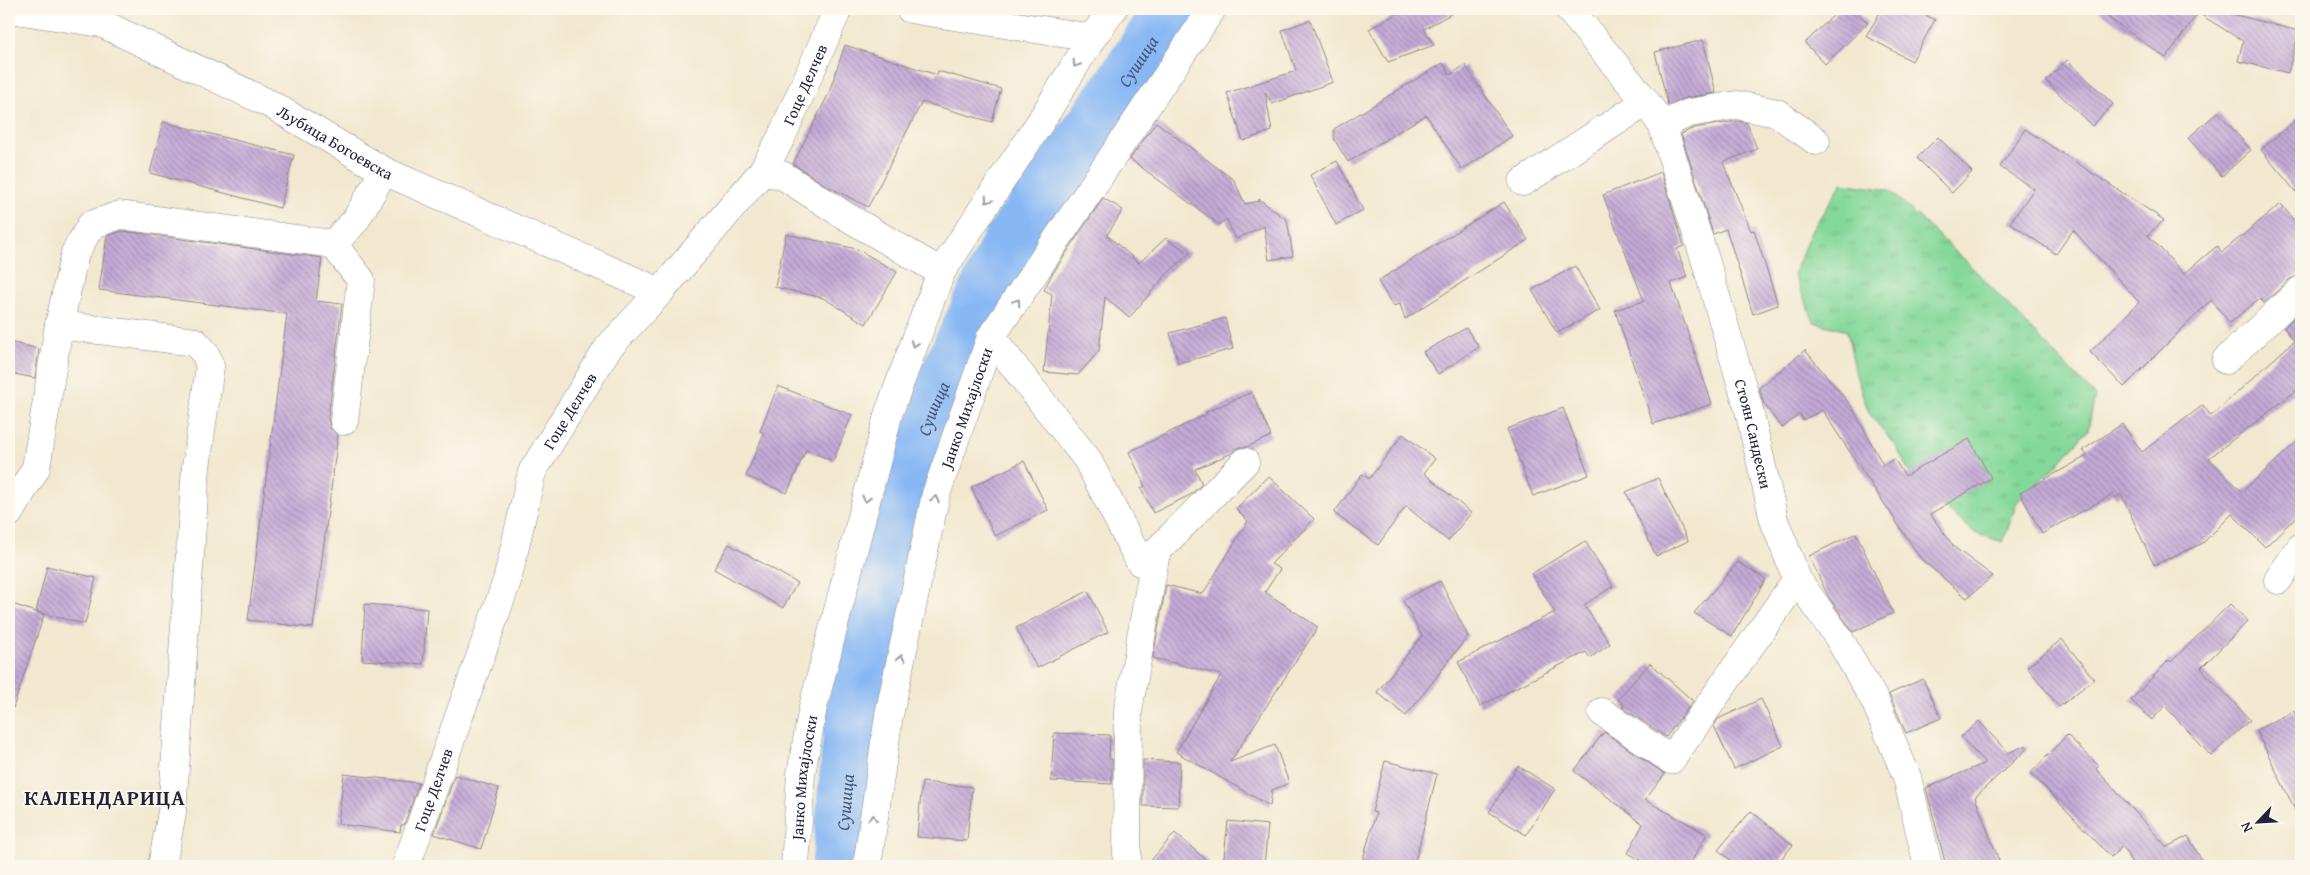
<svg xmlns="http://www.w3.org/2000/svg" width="2310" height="875" font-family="'Gentium Book Plus',serif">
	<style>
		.grass { fill: url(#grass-tufts); stroke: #537d6a }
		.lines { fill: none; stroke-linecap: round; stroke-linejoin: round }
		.river { stroke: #88b8f4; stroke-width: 55 }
		.building { fill: url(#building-back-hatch) }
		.minor-casing { stroke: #8a8585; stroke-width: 29 }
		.minor { stroke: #fff; stroke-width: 28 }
		.oneway { stroke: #9c9ca7 }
		.labels { text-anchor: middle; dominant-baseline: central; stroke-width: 4; stroke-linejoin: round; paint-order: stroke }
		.street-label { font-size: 16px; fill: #22223b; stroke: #fbf7ec }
		.water-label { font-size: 18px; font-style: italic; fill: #46567c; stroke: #fbf7ec }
		.district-label { font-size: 21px; font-weight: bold; letter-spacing: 1px; fill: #22223b; stroke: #fbf7ec }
	</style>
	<defs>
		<pattern id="grass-tufts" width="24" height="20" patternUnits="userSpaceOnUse" patternTransform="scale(1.25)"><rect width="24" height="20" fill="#84d89a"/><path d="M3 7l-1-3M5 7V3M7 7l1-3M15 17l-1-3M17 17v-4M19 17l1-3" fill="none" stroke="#72b986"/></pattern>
		<pattern id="building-back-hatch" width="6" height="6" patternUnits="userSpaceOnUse" patternTransform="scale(1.25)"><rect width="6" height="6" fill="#c4aad7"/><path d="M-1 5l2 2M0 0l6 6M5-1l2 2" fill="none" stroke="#9f8ab0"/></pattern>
	</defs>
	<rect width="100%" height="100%" fill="#fbf7ec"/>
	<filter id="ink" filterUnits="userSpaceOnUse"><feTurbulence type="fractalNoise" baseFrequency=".02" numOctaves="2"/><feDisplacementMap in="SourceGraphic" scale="10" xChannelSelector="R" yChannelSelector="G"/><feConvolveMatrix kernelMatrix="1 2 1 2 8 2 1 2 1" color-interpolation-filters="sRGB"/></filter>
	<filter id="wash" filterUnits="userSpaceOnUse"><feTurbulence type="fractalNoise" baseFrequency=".0096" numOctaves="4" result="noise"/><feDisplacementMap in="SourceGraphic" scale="20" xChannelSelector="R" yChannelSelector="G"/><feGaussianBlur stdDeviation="1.12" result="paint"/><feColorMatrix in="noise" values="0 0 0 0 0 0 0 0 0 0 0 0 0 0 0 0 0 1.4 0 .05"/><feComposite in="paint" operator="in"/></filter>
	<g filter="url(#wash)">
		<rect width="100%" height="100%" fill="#f2e8cf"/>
		<!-- grass -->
		<path class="grass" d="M 1842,183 L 1889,190 L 1967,262 L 2095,396 L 2088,430 L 2060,462 L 2017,502 L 2003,542 L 1977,534 L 1915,484 L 1897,448 L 1869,413 L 1856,375 L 1847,331 L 1814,322 L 1794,275 L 1810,233 Z"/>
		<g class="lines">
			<!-- river -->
			<path class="river" id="s1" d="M 839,866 L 852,715 L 899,512 L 930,412 L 1008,246 L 1115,95 L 1172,9"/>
		</g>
		<g id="blocks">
			<!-- building -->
			<path class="building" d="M 1406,9 L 1460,9 L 1424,29 L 1434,45 L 1388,62 L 1369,29 Z
				M 1840,9 L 1854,9 L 1868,23 L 1825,64 L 1805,43 Z
				M 1882,9 L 1915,9 L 1935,20 L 1912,61 L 1866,36 Z
				M 2096,9 L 2212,9 L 2299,31 L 2288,73 L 2238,61 L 2243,41 L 2198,13 L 2166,58 Z
				M 1310,20 L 1333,82 L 1272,104 L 1265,92 L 1272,131 L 1243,141 L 1227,93 L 1296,71 L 1282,30 Z
				M 1703,40 L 1716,93 L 1686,98 L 1668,105 L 1655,52 Z
				M 845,45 L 937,75 L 938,71 L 1001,89 L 992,122 L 922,102 L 868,207 L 829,187 L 793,164 L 828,95 Z
				M 2067,60 L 2113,104 L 2092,126 L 2046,81 Z
				M 1443,63 L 1450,75 L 1465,65 L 1512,136 L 1462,170 L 1426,115 L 1348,162 L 1334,139 L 1334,129 Z
				M 2218,112 L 2251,150 L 2222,176 L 2188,138 Z
				M 2301,115 L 2301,198 L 2261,150 Z
				M 1737,121 L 1747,123 L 1757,149 L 1723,162 L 1751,231 L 1754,230 L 1778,305 L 1753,314 L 1726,229 L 1713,234 L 1681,134 L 1694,128 Z
				M 163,122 L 294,155 L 280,208 L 150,173 Z
				M 1156,122 L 1234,180 L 1245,204 L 1259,201 L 1259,199 L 1287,220 L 1293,256 L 1269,260 L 1264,226 L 1236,239 L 1226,219 L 1220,225 L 1130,159 Z
				M 2025,129 L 2164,220 L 2148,235 L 2184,274 L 2217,246 L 2222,252 L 2281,204 L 2301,229 L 2301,275 L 2290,279 L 2264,303 L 2260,298 L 2230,323 L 2211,300 L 2124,387 L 2090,352 L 2139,302 L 2073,230 L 2056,254 L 2010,223 L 2034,189 L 2000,167 Z
				M 1938,137 L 1972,172 L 1952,193 L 1917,158 Z
				M 1337,161 L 1363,210 L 1336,225 L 1310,175 Z
				M 1661,172 L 1684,246 L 1677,249 L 1687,277 L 1671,283 L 1712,404 L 1653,424 L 1615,310 L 1644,301 L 1603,195 Z
				M 1103,198 L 1123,210 L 1107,235 L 1139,263 L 1166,238 L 1190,253 L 1166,275 L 1129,318 L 1105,297 L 1099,351 L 1078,375 L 1044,372 L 1052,294 L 1044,290 L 1051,276 Z
				M 1504,202 L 1528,240 L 1405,319 L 1400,304 L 1393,306 L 1378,281 Z
				M 122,231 L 322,258 L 316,301 L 342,304 L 328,419 L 330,428 L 338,435 L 313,628 L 248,620 L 287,314 L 99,290 L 107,236 Z
				M 786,234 L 857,249 L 897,272 L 866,324 L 823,298 L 775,287 Z
				M 1575,266 L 1600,310 L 1557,333 L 1532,290 Z
				M 2301,311 L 2301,387 L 2209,458 L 2242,492 L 2301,438 L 2301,512 L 2265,547 L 2232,514 L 2203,543 L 2154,565 L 2121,494 L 2116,498 L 2113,494 L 2042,534 L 2020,493 L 2087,456 L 2083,450 L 2122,424 L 2142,452 L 2203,405 L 2211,416 L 2294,341 L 2284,328 Z
				M 1225,318 L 1233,349 L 1178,363 L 1170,333 Z
				M 1466,328 L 1479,347 L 1438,374 L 1423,352 Z
				M 9,342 L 39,349 L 35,378 L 9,373 Z
				M 1805,350 L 1852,407 L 1883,465 L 1894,459 L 1905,476 L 1969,439 L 1991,478 L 1930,514 L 1955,548 L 1993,576 L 1967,598 L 1921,559 L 1822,410 L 1803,420 L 1800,414 L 1782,428 L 1764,404 L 1759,388 Z
				M 778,386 L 852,415 L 833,461 L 806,450 L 787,493 L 746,476 L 764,433 L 760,431 Z
				M 1252,392 L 1271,436 L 1247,447 L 1240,447 L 1232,453 L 1195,469 L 1202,484 L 1190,495 L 1153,513 L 1141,488 L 1145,486 L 1129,452 L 1207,414 L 1206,412 Z
				M 1563,408 L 1589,475 L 1533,496 L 1507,429 Z
				M 1403,434 L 1435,459 L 1424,473 L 1471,513 L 1448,541 L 1406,506 L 1378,545 L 1334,513 L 1362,474 L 1369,479 Z
				M 1024,461 L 1048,510 L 995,536 L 971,487 Z
				M 1268,476 L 1314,519 L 1271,564 L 1280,569 L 1265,592 L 1318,627 L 1230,762 L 1275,745 L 1289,783 L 1272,790 L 1270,806 L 1176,752 L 1221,675 L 1153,658 L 1166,585 L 1203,594 L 1248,521 L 1236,509 Z
				M 1658,478 L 1688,541 L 1656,556 L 1626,492 Z
				M 1856,533 L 1893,613 L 1853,632 L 1828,596 L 1809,556 Z
				M 1585,541 L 1613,586 L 1584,605 L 1610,644 L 1590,658 L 1586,652 L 1480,706 L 1458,662 L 1555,612 L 1531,574 Z
				M 729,544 L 797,583 L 783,608 L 714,569 Z
				M 1738,562 L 1766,579 L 1732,636 L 1694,613 Z
				M 47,566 L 96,578 L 85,624 L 37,612 L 44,615 L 13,708 L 9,707 L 9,603 L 36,612 Z
				M 1440,581 L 1468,636 L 1406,716 L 1377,692 L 1422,636 L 1403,600 Z
				M 1088,591 L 1108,632 L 1037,668 L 1016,628 Z
				M 365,604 L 427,609 L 423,664 L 362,660 Z
				M 2230,604 L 2248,621 L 2201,668 L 2250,720 L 2211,756 L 2165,706 L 2152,720 L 2131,700 L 2169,660 L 2171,662 Z
				M 2062,639 L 2094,679 L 2059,707 L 2027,667 Z
				M 1650,663 L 1693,701 L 1666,737 L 1622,707 L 1624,705 L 1618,699 Z
				M 1923,679 L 1941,718 L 1906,733 L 1889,694 Z
				M 1761,699 L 1783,746 L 1734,769 L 1714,726 L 1718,719 Z
				M 2294,711 L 2301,728 L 2301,822 L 2256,730 Z
				M 1979,721 L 2008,753 L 2026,745 L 2028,748 L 1975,797 L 2001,866 L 1946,866 L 1926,788 L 1985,763 L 1961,737 Z
				M 1604,732 L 1665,774 L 1645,800 L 1707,834 L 1689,866 L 1651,866 L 1628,853 L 1643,824 L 1574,771 Z
				M 1054,733 L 1110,735 L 1109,759 L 1112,759 L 1112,784 L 1051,781 Z
				M 2067,735 L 2099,766 L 2096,769 L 2167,847 L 2188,836 L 2205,866 L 2133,866 L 2123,846 L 2111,857 L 2031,773 Z
				M 1143,760 L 1180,762 L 1178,807 L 1143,806 Z
				M 1385,761 L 1437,774 L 1414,866 L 1361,866 L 1376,813 L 1372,812 Z
				M 1518,766 L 1555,789 L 1526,835 L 1489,812 Z
				M 344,774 L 419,783 L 404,825 L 401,825 L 400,832 L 338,824 Z
				M 455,775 L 499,788 L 481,849 L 434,834 Z
				M 922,782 L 972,787 L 967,841 L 917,837 Z
				M 1751,811 L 1793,845 L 1775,866 L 1738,866 L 1718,850 Z
				M 1228,821 L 1268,825 L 1264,866 L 1223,866 Z
				M 1175,833 L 1213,866 L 1146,866 Z"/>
		</g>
	</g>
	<g filter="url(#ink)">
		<use href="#blocks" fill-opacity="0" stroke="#8a8585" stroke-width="1"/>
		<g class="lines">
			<!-- minor casing -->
			<g class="minor-casing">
				<g id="minor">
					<path id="s2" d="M 9,9 L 101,23 L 270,104 L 384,171 L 660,292"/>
					<path d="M 910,9 L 1092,38"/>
					<path id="s3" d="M 1569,9 L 1646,102 L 1662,125 L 1705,259 L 1749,410 L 1774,520 L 1797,579 L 1838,637 L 1875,701 L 1907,777 L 1928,866"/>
					<path d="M 1662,125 L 1689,113 L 1737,105 L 1777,113 L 1816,141"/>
					<path d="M 762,172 L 782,175 L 844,215 L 941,272"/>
					<path d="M 1523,182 L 1646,102"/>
					<path d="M 333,244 L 361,280 L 344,421"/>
					<path d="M 59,325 L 195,342 L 205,353 L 210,366 L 196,467 L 172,812 L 162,866"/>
					<path d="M 991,337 L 1087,459 L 1140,562 L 1156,552 L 1245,462"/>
					<path d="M 2226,360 L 2301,290"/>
					<path d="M 9,513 L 36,468 L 59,325 L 75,253 L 91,225 L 120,215 L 333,244 L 355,221 L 384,171"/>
					<path d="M 2278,580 L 2301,547"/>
					<path d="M 1602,712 L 1671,760 L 1797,579"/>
					<path id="s4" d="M 406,866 L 507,581 L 532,472 L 608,348 L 660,292 L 762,172 L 781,138 L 838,9"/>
					<path id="s5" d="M 795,866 L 801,774 L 813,707 L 889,412 L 941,272 L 1039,124 L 1092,38 L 1113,9"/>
					<path id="s6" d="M 867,866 L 889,715 L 936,494 L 991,337 L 1212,9"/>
					<path d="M 1127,866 L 1128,711 L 1156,552"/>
				</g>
			</g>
			<!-- minor -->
			<use href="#minor" class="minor"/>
		</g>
		<!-- one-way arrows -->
		<defs><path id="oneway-chevron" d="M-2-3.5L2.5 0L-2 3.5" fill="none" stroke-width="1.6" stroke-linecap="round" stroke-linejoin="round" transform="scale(1.25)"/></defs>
		<g class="oneway">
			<use href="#oneway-chevron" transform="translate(1076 64) rotate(122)"/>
			<use href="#oneway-chevron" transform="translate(988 200) rotate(124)"/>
			<use href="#oneway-chevron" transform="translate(1017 302) rotate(-56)"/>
			<use href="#oneway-chevron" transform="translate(914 344) rotate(110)"/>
			<use href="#oneway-chevron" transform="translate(866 499) rotate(104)"/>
			<use href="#oneway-chevron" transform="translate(935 499) rotate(-77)"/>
			<use href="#oneway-chevron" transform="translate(901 658) rotate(-78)"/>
			<use href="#oneway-chevron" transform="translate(873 818) rotate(-81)"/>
		</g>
	</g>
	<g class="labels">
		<!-- street labels -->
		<g class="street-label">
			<text stroke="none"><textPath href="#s4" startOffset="891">Гоце Делчев</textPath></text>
			<text stroke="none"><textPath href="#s2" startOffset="356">Љубица Богоевска</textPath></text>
			<text stroke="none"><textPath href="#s6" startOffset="470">Јанко Михајлоски</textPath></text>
			<text stroke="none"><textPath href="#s4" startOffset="486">Гоце Делчев</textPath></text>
			<text stroke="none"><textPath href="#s3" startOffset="471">Стоян Сандески</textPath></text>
			<text stroke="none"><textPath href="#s5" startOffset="89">Јанко Михајлоски</textPath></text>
			<text stroke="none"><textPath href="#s4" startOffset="81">Гоце Делчев</textPath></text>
		</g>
		<!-- water labels -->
		<g class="water-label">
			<text stroke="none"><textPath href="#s1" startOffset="874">Сушица</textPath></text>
			<text stroke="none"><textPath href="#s1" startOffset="469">Сушица</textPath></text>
			<text stroke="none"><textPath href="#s1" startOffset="64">Сушица</textPath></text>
		</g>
		<!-- district labels -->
		<g class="district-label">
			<text x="105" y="797">КАЛЕНДАРИЦА</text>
		</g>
	</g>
	<!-- margin -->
	<rect width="2310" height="875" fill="none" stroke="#fbf7ec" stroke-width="30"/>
	<!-- north arrow -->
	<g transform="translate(2258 822) rotate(245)" stroke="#fbf7ec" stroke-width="4" paint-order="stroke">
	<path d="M0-4L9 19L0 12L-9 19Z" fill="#22223b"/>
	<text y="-8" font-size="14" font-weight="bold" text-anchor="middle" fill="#22223b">N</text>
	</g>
</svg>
